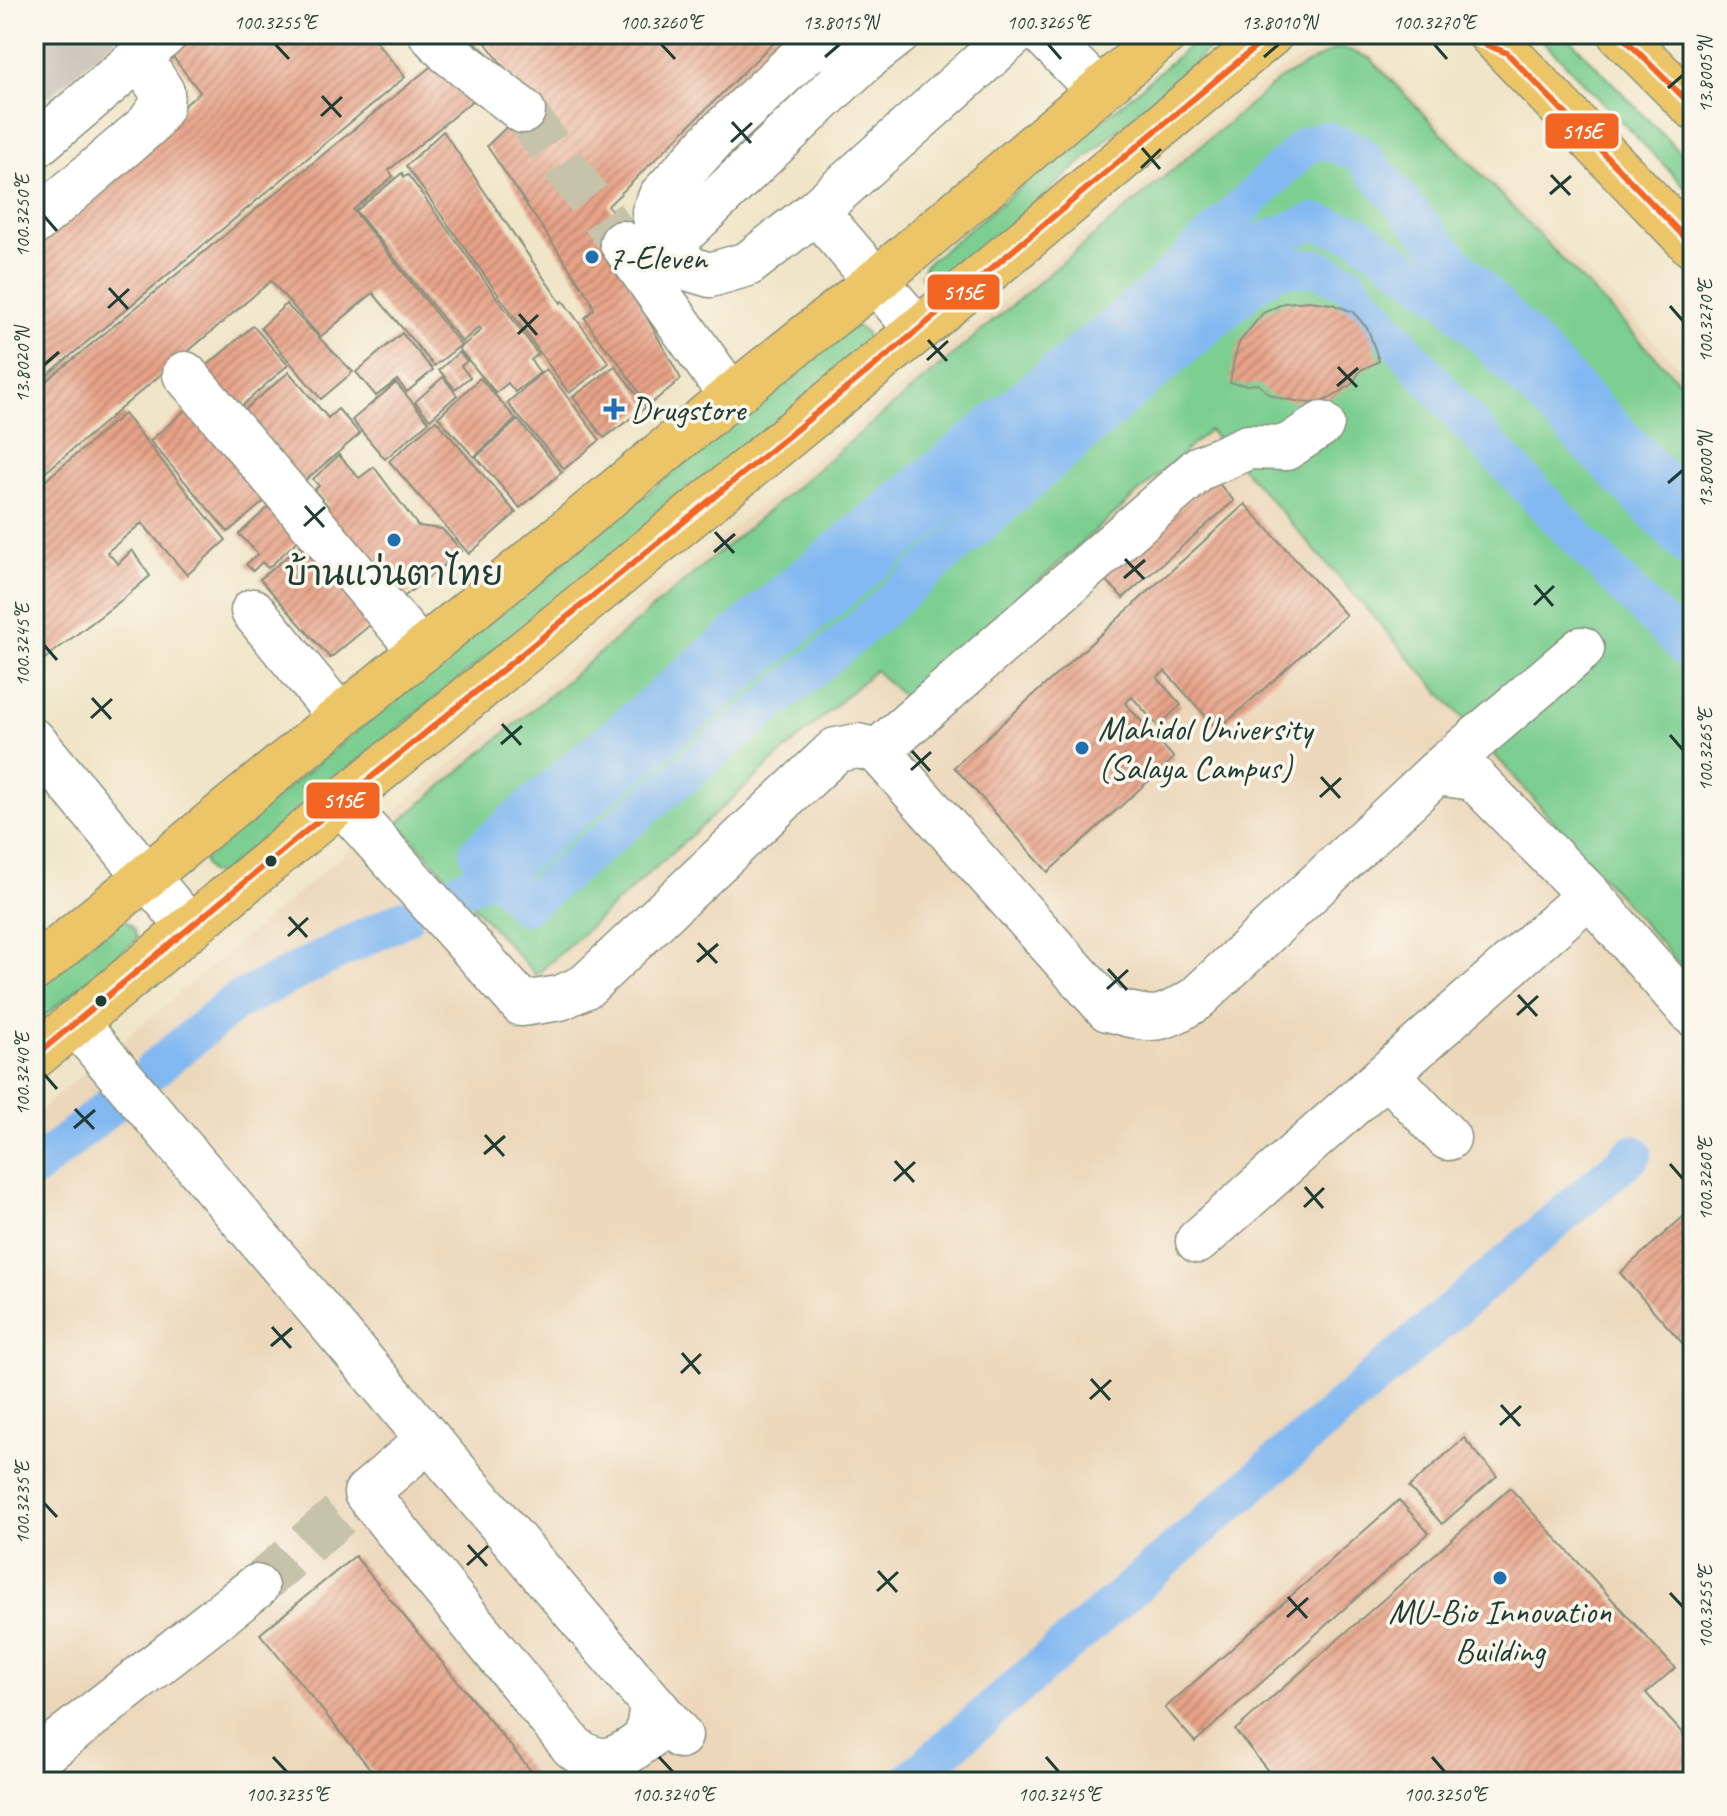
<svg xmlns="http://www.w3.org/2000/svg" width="1727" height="1816" font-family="Caveat,'Playpen Sans Thai',sans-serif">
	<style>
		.built { fill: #ecd7ba }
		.railway { fill: #cbc2b8 }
		.green { fill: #7cce90; stroke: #4e8662; stroke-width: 2 }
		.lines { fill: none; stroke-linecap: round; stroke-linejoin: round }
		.canal { stroke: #82b8f1; stroke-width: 38 }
		.building { fill: url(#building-hatch) }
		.minor-tunnel { stroke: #c6c3aa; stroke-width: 44; stroke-dasharray: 44 22; stroke-linecap: butt }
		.minor-casing { stroke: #88917e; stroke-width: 47 }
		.major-casing { stroke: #88917e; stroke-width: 47 }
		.minor { stroke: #fff; stroke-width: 44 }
		.major { stroke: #edc569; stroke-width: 44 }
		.bus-1-casing { stroke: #fbf7ec; stroke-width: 12 }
		.bus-1 { stroke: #f26522; stroke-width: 6 }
		.ticks { fill: none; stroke: #1f3d34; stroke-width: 3 }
		.poi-dot { fill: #1f6fb2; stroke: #fbf7ec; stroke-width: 3 }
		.bus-dot { fill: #1f3d34; stroke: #fbf7ec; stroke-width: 3 }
		.labels { text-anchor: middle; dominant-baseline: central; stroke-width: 7; stroke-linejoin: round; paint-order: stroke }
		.poi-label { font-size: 34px; fill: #1f3d34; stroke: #fbf7ec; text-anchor: start }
		.line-badge { stroke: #fbf7ec; stroke-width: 3 }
		.badge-label { font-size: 22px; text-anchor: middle; font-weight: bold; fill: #fff }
		.neatline { fill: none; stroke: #1f3d34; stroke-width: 3 }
		.ticks-label { font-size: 20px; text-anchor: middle; fill: #1f3d34 }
	</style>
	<defs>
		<pattern id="building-hatch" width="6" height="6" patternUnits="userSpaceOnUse" patternTransform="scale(2)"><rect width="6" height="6" fill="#e7a288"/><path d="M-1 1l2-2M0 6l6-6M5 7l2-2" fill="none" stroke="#bb8570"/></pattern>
	</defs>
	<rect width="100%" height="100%" fill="#fbf7ec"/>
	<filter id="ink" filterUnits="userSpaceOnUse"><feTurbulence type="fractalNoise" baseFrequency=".0125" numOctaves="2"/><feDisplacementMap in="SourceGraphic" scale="16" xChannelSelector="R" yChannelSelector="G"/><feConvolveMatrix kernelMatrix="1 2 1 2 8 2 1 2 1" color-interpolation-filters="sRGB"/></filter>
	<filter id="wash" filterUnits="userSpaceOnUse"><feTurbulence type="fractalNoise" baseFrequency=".006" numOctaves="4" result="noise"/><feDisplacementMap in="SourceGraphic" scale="32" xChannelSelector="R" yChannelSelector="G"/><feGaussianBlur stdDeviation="1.8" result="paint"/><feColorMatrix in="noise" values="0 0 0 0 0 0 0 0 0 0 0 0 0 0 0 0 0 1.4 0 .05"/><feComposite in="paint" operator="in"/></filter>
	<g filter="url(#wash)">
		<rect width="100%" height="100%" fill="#f0e5c8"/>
		<!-- built -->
		<path class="built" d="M 1340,37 L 1375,57 L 1693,381 L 1693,1782 L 34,1782 L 34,1115 L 1275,73 Z"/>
		<!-- railway -->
		<path class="railway" d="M 34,34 L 122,34 L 34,110 Z"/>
		<!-- green -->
		<path class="green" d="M 1203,34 L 1226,34 L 943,285 L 932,290 L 926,284 L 921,276 L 925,265 L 1116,109 Z
			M 1536,34 L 1565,34 L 1693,166 L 1693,195 Z
			M 1339,47 L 1370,58 L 1693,396 L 1693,980 L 1209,430 L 906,699 L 875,670 L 536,975 L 398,823 L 1280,79 Z
			M 857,326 L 866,333 L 868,343 L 862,351 L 219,874 L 210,873 L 205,865 L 204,856 L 846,331 Z
			M 120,919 C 131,922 135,928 137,939 L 34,1025 L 34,990 Z"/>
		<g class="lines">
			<!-- canal -->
			<path class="canal" d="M 1693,510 L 1442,249 L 1359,153 L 1325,140 L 1305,146 L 1152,295 L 795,584 L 478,852 L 525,906 L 844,643 L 1251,287 L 1278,268 L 1318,268 L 1348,283 L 1470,425 L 1628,591 L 1693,655
				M 457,891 L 509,866 L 1258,243 L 1314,222 L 1357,234 L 1446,298 L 1693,552
				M 153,1070 L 235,1002 L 404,918
				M 34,1169 L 109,1107
				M 908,1782 L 1633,1154"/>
		</g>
		<g id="blocks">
			<!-- building -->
			<path class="building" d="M 194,34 L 370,34 L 405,77 L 34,386 L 34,235 L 200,92 L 170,53 Z
				M 479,34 L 782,34 L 608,206 L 634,235 L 641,307 L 681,379 L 648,406 L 617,360 L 598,339 L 585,318 L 594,309 L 589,297 L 487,146 L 531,103 Z
				M 1067,34 L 1090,34 L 1078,45 Z
				M 468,36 L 507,72 L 389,170 L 393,176 L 353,210 L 461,345 L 434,366 L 373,293 L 320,337 L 271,281 L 34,482 L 34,391 Z
				M 443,131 L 561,303 L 563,301 L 609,363 L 569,393 L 406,166 Z
				M 402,173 L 404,177 L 408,175 L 538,354 L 531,360 L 540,373 L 515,392 L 508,383 L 496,393 L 459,349 L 481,330 L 479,327 L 462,342 L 356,211 Z
				M 1310,301 L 1332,304 L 1353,312 L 1368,329 L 1379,361 L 1361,370 L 1352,384 L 1329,399 L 1309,403 L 1283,399 L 1269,394 L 1258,384 L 1247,385 L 1230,383 L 1234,359 L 1240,341 L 1263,313 L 1284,303 Z
				M 286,304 L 353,372 L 321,399 L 261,328 Z
				M 253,326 L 288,365 L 229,417 L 194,377 Z
				M 402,333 L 433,370 L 407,392 L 397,380 L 376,396 L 356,372 Z
				M 459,352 L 467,361 L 461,366 L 470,377 L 455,389 L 439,370 Z
				M 615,366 L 646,407 L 604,438 L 573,397 Z
				M 546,369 L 600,440 L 564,469 L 507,403 Z
				M 289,372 L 328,418 L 338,409 L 360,434 L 301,484 L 237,416 Z
				M 443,377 L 457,395 L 430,419 L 415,402 Z
				M 480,378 L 516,419 L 474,457 L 438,417 Z
				M 396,383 L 429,422 L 385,459 L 352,420 Z
				M 194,402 L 273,494 L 228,532 L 150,441 Z
				M 124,414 L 226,540 L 187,575 L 142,523 L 107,552 L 118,564 L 132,550 L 150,576 L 123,599 L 34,667 L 34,490 Z
				M 436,420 L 516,513 L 469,554 L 389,461 Z
				M 518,420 L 562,472 L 520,508 L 476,457 Z
				M 339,455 L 359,478 L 374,467 L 418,526 L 442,529 L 462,551 L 392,606 L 315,517 L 328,506 L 314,490 L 319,486 L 313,479 Z
				M 1213,477 L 1234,501 L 1123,598 L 1102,575 Z
				M 275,501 L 305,534 L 268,568 L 262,562 L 253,571 L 246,564 L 258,554 L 239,534 Z
				M 1245,504 L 1346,615 L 1218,730 L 1165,671 L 1157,678 L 1181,705 L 1158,726 L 1132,697 L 1125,703 L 1174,758 L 1048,872 L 954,767 Z
				M 312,536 L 381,616 L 330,658 L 260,579 Z
				M 1693,1208 L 1693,1355 L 1620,1273 Z
				M 1464,1438 L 1497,1476 L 1442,1524 L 1409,1487 Z
				M 1510,1488 L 1675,1668 L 1646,1693 L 1693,1745 L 1693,1782 L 1277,1782 L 1235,1730 Z
				M 1399,1500 L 1429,1533 L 1195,1742 L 1165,1708 Z
				M 355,1556 L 540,1782 L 381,1782 L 260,1634 Z"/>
		</g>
	</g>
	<g filter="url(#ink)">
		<use href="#blocks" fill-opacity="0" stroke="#88917e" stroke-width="2"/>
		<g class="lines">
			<!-- minor-tunnel -->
			<path class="minor-tunnel" d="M 523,111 L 622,243
				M 256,1587 L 358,1499"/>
			<!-- minor casing -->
			<g class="minor-casing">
				<path id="minor" d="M 431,34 L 448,52 L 523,111
					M 898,34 L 862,62 L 835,87 L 669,246 L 690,269 L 710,275 L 748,264 L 816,211 L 1014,34
					M 1043,34 L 1098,90
					M 34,147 L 140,57 L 165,34
					M 816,211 L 918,330
					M 34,223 L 148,125 L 161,107 L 162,92 L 140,57
					M 622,243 L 731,396
					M 669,246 L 658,230 L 654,212 L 661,196 L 714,138 L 805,53 L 823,42 L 843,40 L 876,51
					M 185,374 L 421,651
					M 253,611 L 340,717
					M 34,741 L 189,927
					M 878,751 L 1200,468 L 1248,447 L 1286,448 L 1322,424
					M 1436,773 L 1474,778 L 1589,895 L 1693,1014
					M 341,802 L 522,1004 L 560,998 L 586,986 L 836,750 L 858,746 L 878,751 L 1108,1009 C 1152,1020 1156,1025 1196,999 L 1436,773 L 1582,649
					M 75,1022 L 680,1736
					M 1387,1074 L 1448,1138
					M 1198,1241 L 1589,895
					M 429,1439 L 366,1493 L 573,1747 C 602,1771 621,1758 647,1738 L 652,1704
					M 34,1761 L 256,1587"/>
			</g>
			<!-- major casing -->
			<g class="major-casing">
				<path id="major" d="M 1490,34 L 1693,246
					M 1620,34 L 1693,107
					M 34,969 L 731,396 L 876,281 L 1165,34
					M 34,1057 L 341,802 L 918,330 L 1271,34"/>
			</g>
			<!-- minor -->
			<use href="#minor" class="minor"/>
			<!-- major -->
			<use href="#major" class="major"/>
			<!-- bus-1 casing -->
			<g class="bus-1-casing">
				<path id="bus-1" d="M 1459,34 L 1507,53 L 1693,246
					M 1620,34 L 1693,107
					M 34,1057 L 341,802 L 918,330 L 1271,34"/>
			</g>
			<!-- bus-1 -->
			<use href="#bus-1" class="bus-1"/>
		</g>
	</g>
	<!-- ticks -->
	<path class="ticks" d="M 275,44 L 289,59M 661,44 L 675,59M 1048,44 L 1061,59M 1434,44 L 1447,59M 825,57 L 840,44M 1264,57 L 1279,44M 1668,88 L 1683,75M 322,96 L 341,117M 321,116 L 342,97M 732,122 L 751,143M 731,142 L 752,123M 1142,148 L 1160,169M 1141,168 L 1161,149M 1551,175 L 1570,195M 1550,194 L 1571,176M 44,216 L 57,231M 109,288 L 128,309M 1670,306 L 1683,321M 108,308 L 129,289M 519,314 L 537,335M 518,334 L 538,315M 928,340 L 947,361M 927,360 L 948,341M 44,365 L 59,352M 1338,367 L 1357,387M 1337,386 L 1358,368M 1668,483 L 1683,470M 305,506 L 324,527M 304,526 L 325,507M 715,532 L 734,553M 714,552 L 735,534M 1125,559 L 1144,579M 1124,578 L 1145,560M 1535,585 L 1553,606M 1534,605 L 1554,586M 44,645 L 57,660M 92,698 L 111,719M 91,718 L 112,699M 502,724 L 521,745M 1670,735 L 1683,750M 501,744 L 522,726M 912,751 L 930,771M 911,770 L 931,752M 1321,777 L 1340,798M 1320,797 L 1341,778M 289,917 L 307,937M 288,936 L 308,918M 698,943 L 717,963M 697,962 L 718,944M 1108,969 L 1127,990M 1107,989 L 1128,970M 1518,995 L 1537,1016M 1517,1015 L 1538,996M 44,1074 L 57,1089M 75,1109 L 94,1129M 74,1128 L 95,1110M 485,1135 L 504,1156M 484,1154 L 505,1136M 895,1161 L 914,1182M 1670,1164 L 1683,1179M 894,1181 L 915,1162M 1305,1187 L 1323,1208M 1304,1207 L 1324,1188M 272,1327 L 291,1348M 271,1346 L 292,1328M 682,1353 L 700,1374M 681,1373 L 701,1354M 1091,1379 L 1110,1400M 1090,1399 L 1111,1380M 1501,1405 L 1520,1426M 1500,1425 L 1521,1406M 44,1503 L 57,1517M 468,1545 L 487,1566M 467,1565 L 488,1546M 878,1571 L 897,1592M 877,1591 L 898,1572M 1670,1593 L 1683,1607M 1288,1597 L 1307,1618M 1287,1617 L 1308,1598M 273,1757 L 287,1772M 659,1757 L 673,1772M 1046,1757 L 1059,1772M 1432,1757 L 1445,1772"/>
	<!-- markers -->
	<g class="poi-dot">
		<circle cx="592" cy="257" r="8"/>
		<path d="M610 397h8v8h8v8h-8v8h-8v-8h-8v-8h8z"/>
		<circle cx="394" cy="540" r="8"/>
		<circle cx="1082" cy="748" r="8"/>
		<circle cx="1500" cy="1578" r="8"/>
	</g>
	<g class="bus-dot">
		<circle cx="271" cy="861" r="7"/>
		<circle cx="101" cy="1001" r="7"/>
	</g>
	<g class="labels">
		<!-- poi labels -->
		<g class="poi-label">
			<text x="608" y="257">7-Eleven</text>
			<text x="630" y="409">Drugstore</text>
			<text x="394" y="573" text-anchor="middle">บ้านแว่นตาไทย</text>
			<text x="1098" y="728">Mahidol University<tspan x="1098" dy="39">(Salaya Campus)</tspan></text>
			<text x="1500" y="1611" text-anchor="middle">MU-Bio Innovation<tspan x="1500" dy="39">Building</tspan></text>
		</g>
	</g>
	<g class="line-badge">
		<rect x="1544" y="112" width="76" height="38" rx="8" fill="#f26522"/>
		<rect x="926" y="273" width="75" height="38" rx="8" fill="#f26522"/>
		<rect x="305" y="781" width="76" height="39" rx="8" fill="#f26522"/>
	</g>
	<g class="badge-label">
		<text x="1582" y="139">515E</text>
		<text x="963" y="300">515E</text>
		<text x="343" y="808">515E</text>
	</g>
	<!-- margin -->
	<rect width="1727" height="1816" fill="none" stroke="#fbf7ec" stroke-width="88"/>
	<rect x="44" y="44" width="1639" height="1728" class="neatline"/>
	<g class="ticks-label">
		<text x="275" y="29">100.3255°E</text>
		<text x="661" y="29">100.3260°E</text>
		<text x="840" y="29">13.8015°N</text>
		<text x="1048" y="29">100.3265°E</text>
		<text x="1279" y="29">13.8010°N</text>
		<text x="1434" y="29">100.3270°E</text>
		<text transform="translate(1705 75) rotate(-90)" y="7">13.8005°N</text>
		<text transform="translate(22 216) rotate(-90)" y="7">100.3250°E</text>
		<text transform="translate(1705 321) rotate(-90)" y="7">100.3270°E</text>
		<text transform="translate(22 365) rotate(-90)" y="7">13.8020°N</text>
		<text transform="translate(1705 470) rotate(-90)" y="7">13.8000°N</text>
		<text transform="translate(22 645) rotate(-90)" y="7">100.3245°E</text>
		<text transform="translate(1705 750) rotate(-90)" y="7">100.3265°E</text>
		<text transform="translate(22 1074) rotate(-90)" y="7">100.3240°E</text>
		<text transform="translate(1705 1179) rotate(-90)" y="7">100.3260°E</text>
		<text transform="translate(22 1503) rotate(-90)" y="7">100.3235°E</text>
		<text transform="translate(1705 1607) rotate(-90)" y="7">100.3255°E</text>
		<text x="287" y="1801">100.3235°E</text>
		<text x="673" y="1801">100.3240°E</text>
		<text x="1059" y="1801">100.3245°E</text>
		<text x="1445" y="1801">100.3250°E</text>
	</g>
</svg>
